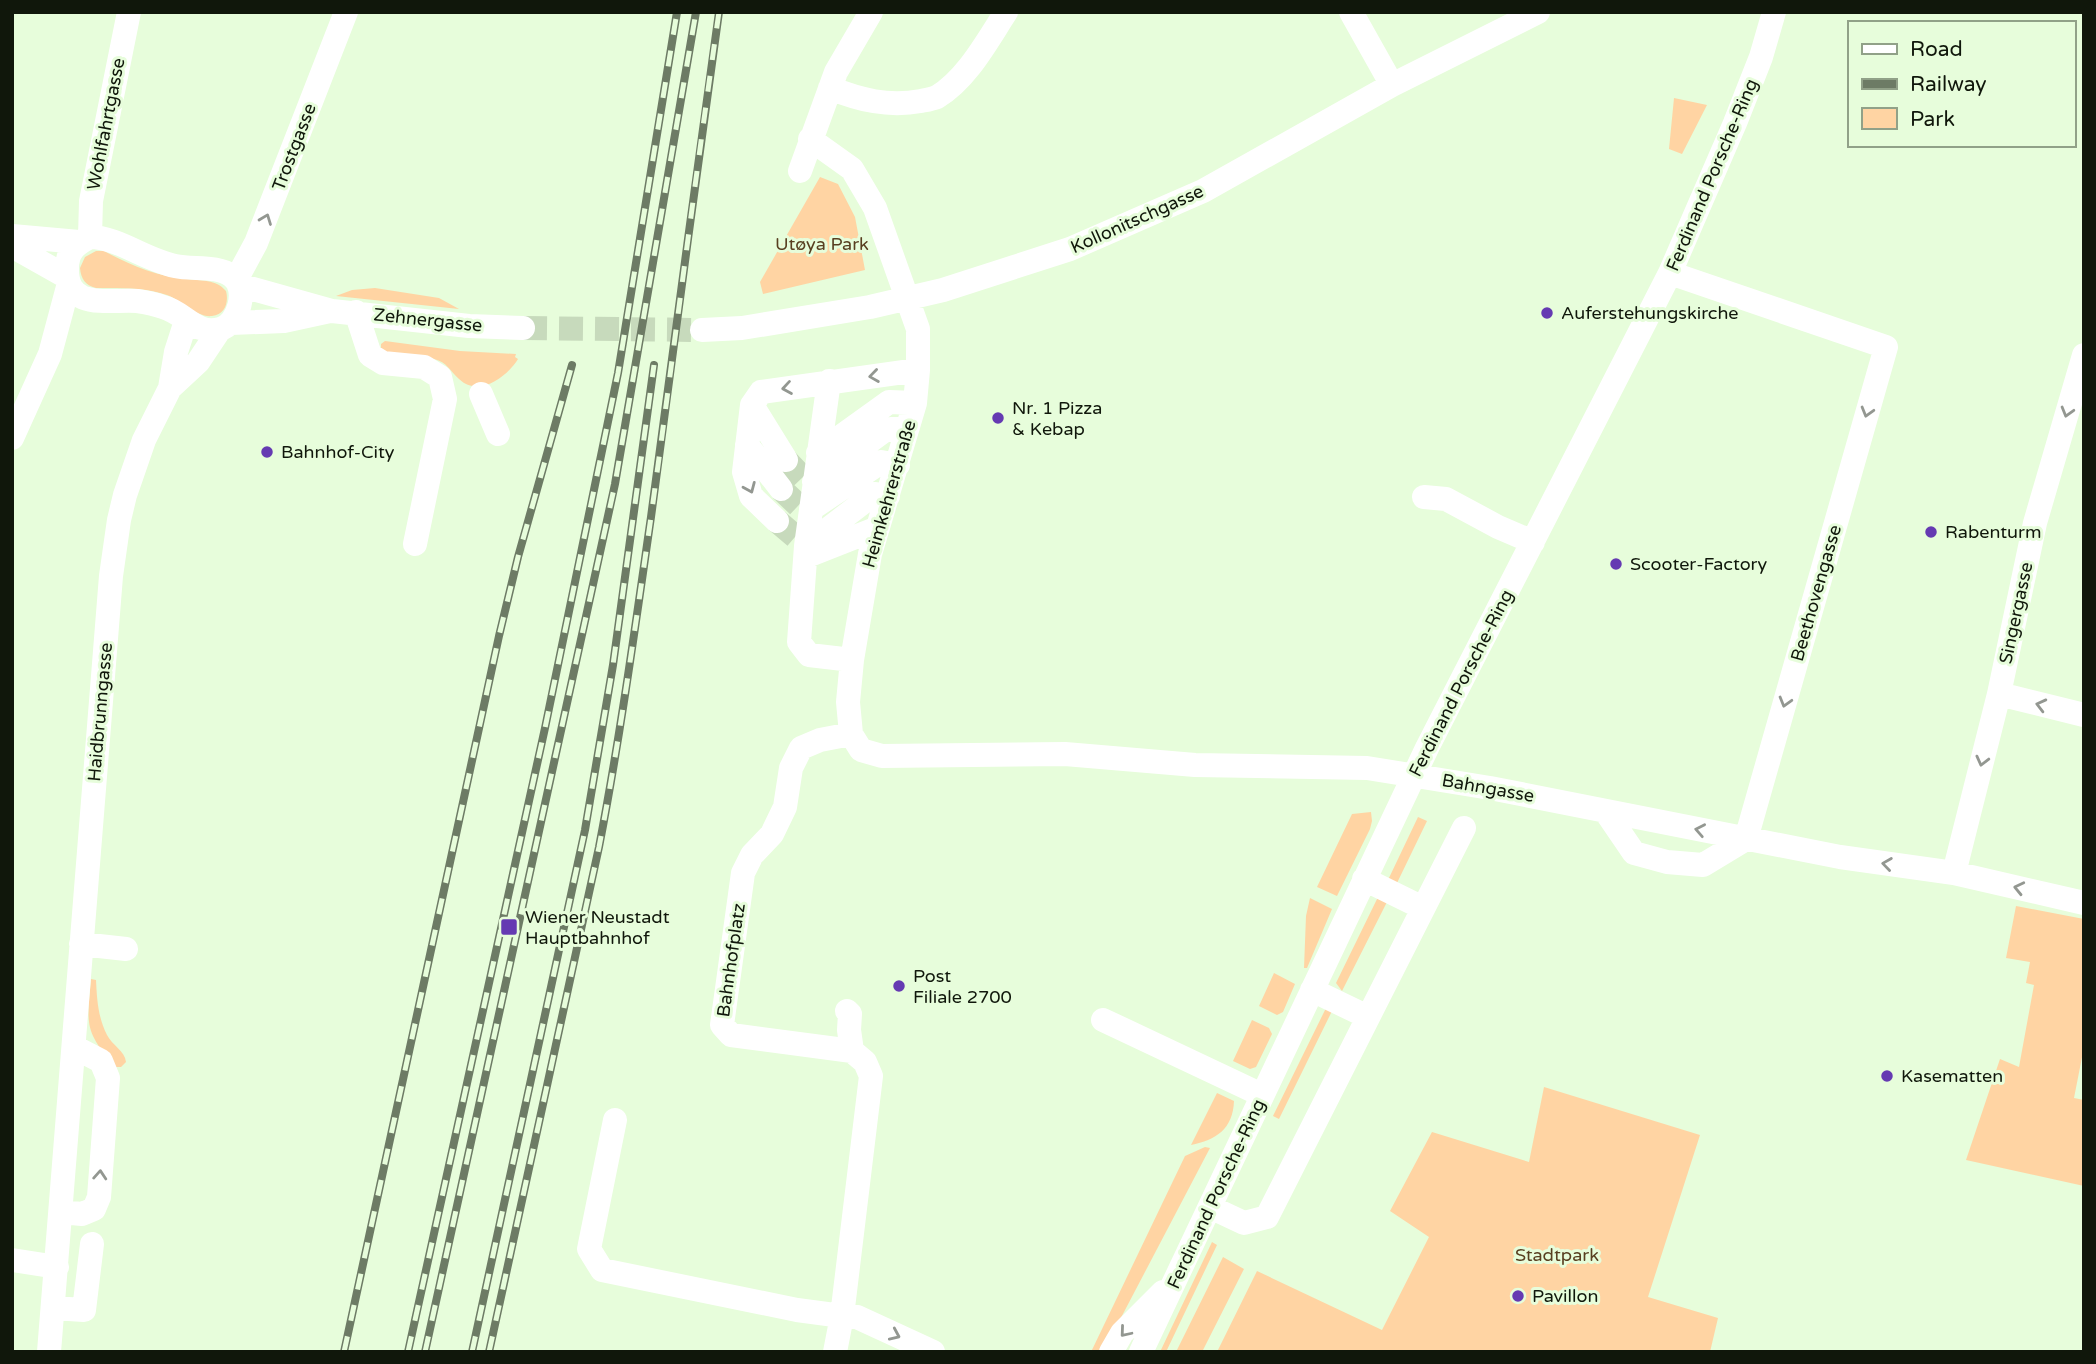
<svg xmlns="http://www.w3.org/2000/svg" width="2096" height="1364" font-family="'Varela Round',sans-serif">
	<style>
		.green { fill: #ffd4a3 }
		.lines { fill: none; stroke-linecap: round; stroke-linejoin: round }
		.minor-tunnel { stroke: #c7dabc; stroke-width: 24; stroke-dasharray: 24 12; stroke-linecap: butt }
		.minor { stroke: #fff; stroke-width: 24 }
		.rail-casing { stroke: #6d7b65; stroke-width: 8 }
		.rail { stroke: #e7fddb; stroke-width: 5; stroke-dasharray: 16; stroke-linecap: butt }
		.oneway { stroke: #939791 }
		.poi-dot { fill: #653ab2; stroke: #e7fddb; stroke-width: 2.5 }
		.labels { text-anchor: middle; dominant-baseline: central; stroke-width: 6; stroke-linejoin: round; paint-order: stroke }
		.street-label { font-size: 18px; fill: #10170b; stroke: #e7fddb }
		.park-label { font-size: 18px; fill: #583f20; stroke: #e7fddb }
		.poi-label { font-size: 18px; fill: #10170b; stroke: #e7fddb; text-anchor: start }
	</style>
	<rect width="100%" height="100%" fill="#e7fddb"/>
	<!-- green -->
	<path class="green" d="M 1674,98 L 1707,105 L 1682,154 L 1669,149 Z
		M 820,177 L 838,184 L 855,217 L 865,270 L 763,294 L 760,282 Z
		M 96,251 L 104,251 C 130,265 156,276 186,279 C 201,281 216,279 226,291 C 229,302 225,315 212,316 C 197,318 181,300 167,295 C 144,287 119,288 96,288 C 85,285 81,279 80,268 L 85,257 Z
		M 375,288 L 439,298 L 459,309 L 336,296 L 352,290 Z
		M 385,341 L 460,351 L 516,354 L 515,357 L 518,359 C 507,377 479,398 459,379 C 450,371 447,362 434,359 C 417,355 397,358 381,350 L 381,344 Z
		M 1371,812 L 1372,821 L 1370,829 L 1337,896 L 1317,887 L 1352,814 Z
		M 1418,817 L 1427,821 L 1397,883 L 1388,880 Z
		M 1378,897 L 1387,902 L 1342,991 L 1336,983 Z
		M 1310,898 L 1332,909 L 1307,968 L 1304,968 L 1306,916 Z
		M 2016,906 L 2084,919 L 2084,1047 L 2074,1098 L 2084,1100 L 2084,1186 L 1966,1160 L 2000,1059 L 2019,1067 L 2034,985 L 2026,983 L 2030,962 L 2006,958 Z
		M 1274,973 L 1295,984 L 1283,1012 L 1277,1015 L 1259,1006 Z
		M 91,979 L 96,980 C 97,1000 98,1017 107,1035 C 112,1045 125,1051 126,1062 L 121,1067 L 115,1067 C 84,1030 87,1026 91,979 Z
		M 1326,1008 L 1332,1011 L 1279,1119 L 1273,1116 Z
		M 1252,1020 L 1269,1028 L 1272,1034 L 1256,1067 L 1250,1069 L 1233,1061 Z
		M 1544,1087 L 1700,1135 L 1648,1297 L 1718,1318 L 1710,1352 L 1217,1352 L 1257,1271 L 1382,1330 L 1429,1237 L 1390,1211 L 1432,1132 L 1529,1162 Z
		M 1217,1093 L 1234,1101 C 1233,1129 1216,1140 1191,1145 Z
		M 1205,1147 L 1210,1148 L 1103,1352 L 1091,1352 L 1185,1156 Z
		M 1212,1242 L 1217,1245 L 1166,1352 L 1160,1352 Z
		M 1223,1257 L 1244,1269 L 1202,1352 L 1176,1352 Z"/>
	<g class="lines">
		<!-- minor-tunnel -->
		<path class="minor-tunnel" d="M 523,328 L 702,330
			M 786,460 L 805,480
			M 781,489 L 801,508
			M 777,521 L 797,538"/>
		<!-- minor -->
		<path class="minor" d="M 1351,12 L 1392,85
			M 830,88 C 860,100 888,107 921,101 C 926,100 932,99 937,97 C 967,79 987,41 1006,12
			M 810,139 L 852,169 L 875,208 L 918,329 L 918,370 L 915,403 L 870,554 L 852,660 L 848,702 L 851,734 L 861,750 L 882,756 L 1065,754 L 1195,765 L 1367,768 L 1490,788 L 1840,857 L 1954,873 L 2084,903
			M 800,171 L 836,72 L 871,12
			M 12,236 L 79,242
			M 90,237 C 117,237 146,260 175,266 C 193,270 217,265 232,276 C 249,288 239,324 220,329 C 196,336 184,312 163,307 C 155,304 145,302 137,301 C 109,299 66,311 67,268 C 67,251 76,244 90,237 Z
			M 90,237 L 91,201 L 129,12
			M 12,246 L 67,277
			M 236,280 L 256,243 L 346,12
			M 239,285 L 332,311 L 469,326 L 523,328
			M 356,312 L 370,355 L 383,363 L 424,367 L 440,377 L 445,399 L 415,544
			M 231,323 L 284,321 L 330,311
			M 702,330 L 742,328 L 870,307 L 943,290 L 1070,249 L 1203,191 L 1392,85 L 1538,12
			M 829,381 L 806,546 L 799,642 L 809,655 L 852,660
			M 170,388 L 198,362 L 220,329
			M 481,394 L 498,434
			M 752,405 L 786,460
			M 12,438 L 50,354 L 69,283
			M 747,445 L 781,489
			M 818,453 L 889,402 L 915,403
			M 814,482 L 885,430 L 908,427
			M 1424,497 L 1446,499 L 1498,527 L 1533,542
			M 811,509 L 881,462 L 898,465
			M 777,521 L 751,496 L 744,472 L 752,405 L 761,392 L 918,370
			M 806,546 L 874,494 L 888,496
			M 807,556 L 878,528
			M 1999,694 L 2084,715
			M 851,734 L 820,740 L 801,748 L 791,768 L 785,807 L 772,834 L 752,855 L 743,873 L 722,1025 L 731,1035 L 852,1051 L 865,1062 L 871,1076 L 842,1316 L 857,1317 L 933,1352
			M 1606,812 L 1634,853 L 1667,862 L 1703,865 L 1746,839 L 1886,347 L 1670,273
			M 1954,873 L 1999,694 L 2035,523 L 2084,355
			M 1364,879 L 1423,908
			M 81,944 L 126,949
			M 1312,990 L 1368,1017
			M 847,1011 L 850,1014 L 849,1030 L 852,1051
			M 1103,1020 L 1262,1095
			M 615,1120 L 589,1249 L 602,1270 L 797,1310 L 842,1316 L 835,1352
			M 1210,1207 L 1244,1223 L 1267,1217 L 1464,828
			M 61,1212 L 82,1214 L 94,1209 L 99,1197 L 108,1078 L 101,1061 L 74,1047
			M 12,1260 L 57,1267
			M 53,1308 L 84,1310 L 92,1244
			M 49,1352 L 111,576 L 119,520 L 125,495 L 144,440 L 170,388 L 176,352 L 186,321
			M 1111,1352 L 1122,1333 L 1163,1292
			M 1141,1352 L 1427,748 L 1670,273 L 1735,123 L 1761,57 L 1774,12"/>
		<!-- rail casing -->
		<g class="rail-casing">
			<path id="rail" d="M 344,1352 L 499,636 L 518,557 L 572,365
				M 408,1352 L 545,728 L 618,373 L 677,12
				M 425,1352 L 615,484 L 696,12
				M 472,1352 L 585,830 L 613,665 L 654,365
				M 489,1352 L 599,847 C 620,738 635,628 651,517 C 674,349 695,180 719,12"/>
		</g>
		<!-- rail -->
		<use href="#rail" class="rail"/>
	</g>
	<!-- one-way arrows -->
	<defs><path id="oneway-chevron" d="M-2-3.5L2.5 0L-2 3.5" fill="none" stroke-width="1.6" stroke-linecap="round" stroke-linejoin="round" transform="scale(1.75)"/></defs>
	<g class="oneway">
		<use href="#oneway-chevron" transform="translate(266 219) rotate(-69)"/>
		<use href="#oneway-chevron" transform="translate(874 376) rotate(172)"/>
		<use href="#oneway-chevron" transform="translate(787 388) rotate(171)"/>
		<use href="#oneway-chevron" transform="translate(1867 412) rotate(106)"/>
		<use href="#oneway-chevron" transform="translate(2067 412) rotate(106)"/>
		<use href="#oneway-chevron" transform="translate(750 488) rotate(67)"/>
		<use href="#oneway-chevron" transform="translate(1785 702) rotate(106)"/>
		<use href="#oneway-chevron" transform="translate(2041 705) rotate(-166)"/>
		<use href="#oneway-chevron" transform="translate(1982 761) rotate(104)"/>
		<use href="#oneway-chevron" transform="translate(1700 830) rotate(-169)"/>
		<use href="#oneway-chevron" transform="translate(1887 864) rotate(-172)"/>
		<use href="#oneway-chevron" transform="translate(2019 888) rotate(-167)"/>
		<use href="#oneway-chevron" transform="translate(100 1175) rotate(-86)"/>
		<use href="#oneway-chevron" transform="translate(1125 1332) rotate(130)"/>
		<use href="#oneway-chevron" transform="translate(895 1335) rotate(24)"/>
	</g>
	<!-- markers -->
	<g class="poi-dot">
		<circle cx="1547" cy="313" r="7"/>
		<circle cx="998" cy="418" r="7"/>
		<circle cx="267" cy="452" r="7"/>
		<circle cx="1931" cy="532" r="7"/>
		<circle cx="1616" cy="564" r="7"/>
		<rect x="500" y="918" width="18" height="18" rx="3.5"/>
		<circle cx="899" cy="986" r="7"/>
		<circle cx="1887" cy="1076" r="7"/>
		<circle cx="1518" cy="1296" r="7"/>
	</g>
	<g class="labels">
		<!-- street labels -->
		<g class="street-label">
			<text transform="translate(106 124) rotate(-79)">Wohlfahrtgasse</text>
			<text transform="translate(294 147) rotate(-69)">Trostgasse</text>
			<text transform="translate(1712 175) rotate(-67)">Ferdinand Porsche-Ring</text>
			<text transform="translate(1137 219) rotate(-24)">Kollonitschgasse</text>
			<text transform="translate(428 320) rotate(6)">Zehnergasse</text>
			<text transform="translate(889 494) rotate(-74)">Heimkehrerstraße</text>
			<text transform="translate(1816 593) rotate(-74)">Beethovengasse</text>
			<text transform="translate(2016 613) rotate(-78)">Singergasse</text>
			<text transform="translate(1461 683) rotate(-63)">Ferdinand Porsche-Ring</text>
			<text transform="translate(100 712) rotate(-85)">Haidbrunngasse</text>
			<text transform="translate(1488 788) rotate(10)">Bahngasse</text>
			<text transform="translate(731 960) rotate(-82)">Bahnhofplatz</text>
			<text transform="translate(1216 1194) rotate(-65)">Ferdinand Porsche-Ring</text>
		</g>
		<!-- park labels -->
		<g class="park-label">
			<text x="822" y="244">Utøya Park</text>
			<text x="1557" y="1255">Stadtpark</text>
		</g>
		<!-- poi labels -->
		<g class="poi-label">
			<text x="1561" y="313">Auferstehungskirche</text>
			<text x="1012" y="408">Nr. 1 Pizza<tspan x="1012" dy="21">&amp; Kebap</tspan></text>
			<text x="281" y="452">Bahnhof-City</text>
			<text x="1945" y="532">Rabenturm</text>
			<text x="1630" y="564">Scooter-Factory</text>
			<text x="525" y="917">Wiener Neustadt<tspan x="525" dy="21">Hauptbahnhof</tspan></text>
			<text x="913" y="976">Post<tspan x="913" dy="21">Filiale 2700</tspan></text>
			<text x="1901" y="1076">Kasematten</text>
			<text x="1532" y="1296">Pavillon</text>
		</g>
	</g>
	<!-- border -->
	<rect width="2096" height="1364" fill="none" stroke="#10170b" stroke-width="28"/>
	<!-- legend -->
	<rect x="1848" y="21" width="228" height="126" fill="#e7fddb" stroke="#91a188" stroke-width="2"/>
	<rect x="1862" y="44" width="35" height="10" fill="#ffffff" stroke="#91a188" stroke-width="2"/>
	<text x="1910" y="56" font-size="21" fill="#10170b">Road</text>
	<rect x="1862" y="79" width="35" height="10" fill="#6d7b65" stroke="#91a188" stroke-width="2"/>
	<text x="1910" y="91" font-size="21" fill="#10170b">Railway</text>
	<rect x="1862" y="108" width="35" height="21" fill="#ffd4a3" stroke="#91a188" stroke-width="2"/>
	<text x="1910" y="126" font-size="21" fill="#10170b">Park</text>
</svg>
